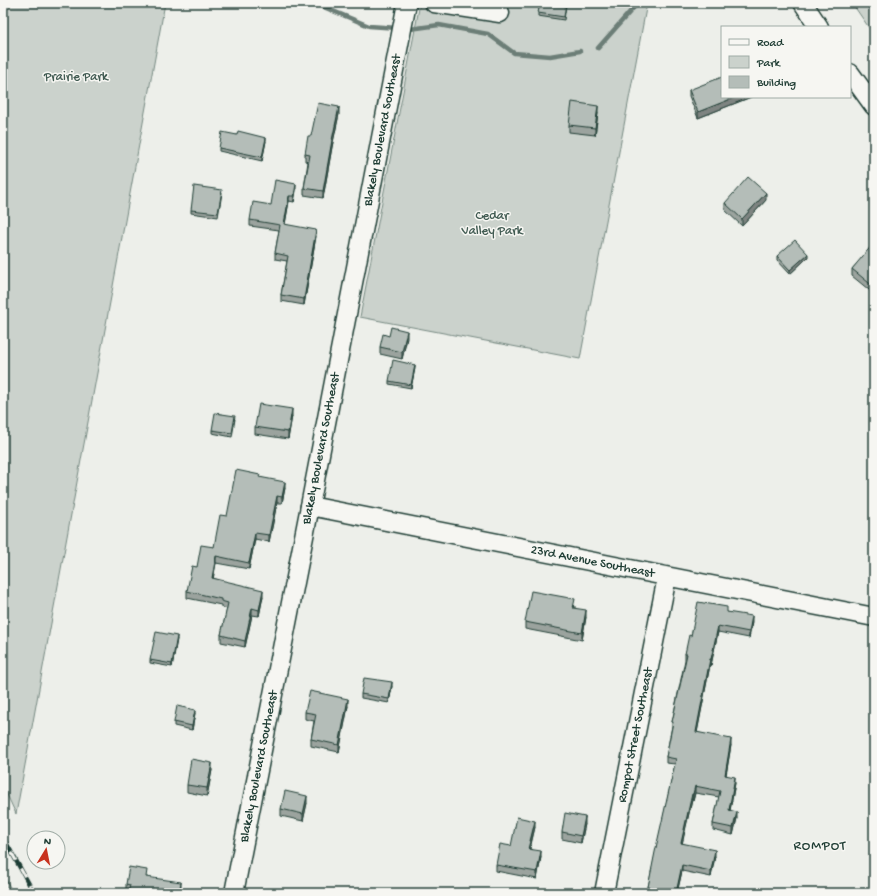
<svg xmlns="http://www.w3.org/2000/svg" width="877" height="896" font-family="'Gochi Hand',sans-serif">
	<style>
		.green { fill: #cbd2cc; stroke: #758880 }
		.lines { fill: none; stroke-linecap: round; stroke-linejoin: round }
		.stream { stroke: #6c7e77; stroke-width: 4.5 }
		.minor-casing { stroke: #1f3d34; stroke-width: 21 }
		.minor { stroke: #f6f6f2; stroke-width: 18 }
		.rail-casing { stroke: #1f3d34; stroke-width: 4.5 }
		.rail { stroke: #f6f6f2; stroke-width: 3; stroke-dasharray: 9; stroke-linecap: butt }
		.wall { fill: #9ba39e; stroke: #1f3d34 }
		.shaded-wall { fill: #7e8481; stroke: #1f3d34 }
		.building { fill: #b4bdb8; stroke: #1f3d34 }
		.labels { text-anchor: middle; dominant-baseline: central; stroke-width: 3; stroke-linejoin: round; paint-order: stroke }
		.park-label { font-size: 13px; fill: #415b52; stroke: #f6f6f2 }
		.street-label { font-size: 13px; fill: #1f3d34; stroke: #f6f6f2 }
		.neighbourhood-label { font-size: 14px; letter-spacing: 1px; fill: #1f3d34; stroke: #f6f6f2 }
	</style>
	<rect width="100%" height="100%" fill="#edefea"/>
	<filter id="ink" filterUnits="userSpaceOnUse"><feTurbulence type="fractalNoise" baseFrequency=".025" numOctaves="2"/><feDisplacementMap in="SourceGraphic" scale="8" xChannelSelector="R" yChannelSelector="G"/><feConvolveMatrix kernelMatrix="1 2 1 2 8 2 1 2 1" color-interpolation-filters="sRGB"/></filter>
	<g filter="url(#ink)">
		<!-- green -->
		<path class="green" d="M 3,3 L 165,3 L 16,814 L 3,786 Z
			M 420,3 L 647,3 L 580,359 L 360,317 Z
			M 852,3 L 874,3 L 874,35 Z
			M 3,874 L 13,893 L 3,893 Z"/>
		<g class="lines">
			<!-- stream -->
			<path class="stream" d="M 314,3 L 369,26 L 398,28
				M 405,28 L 410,29 L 439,25 L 488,34 L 514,53 L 550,56 L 580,51
				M 598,48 L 636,5 L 648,3"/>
			<!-- minor casing -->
			<g class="minor-casing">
				<g id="minor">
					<path d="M 434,3 L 500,13"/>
					<path d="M 803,3 L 819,27"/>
					<path d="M 850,73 L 874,106"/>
					<path id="s1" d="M 310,506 L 874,617"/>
					<path id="s2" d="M 234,893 L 310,506 L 407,3"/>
					<path id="s3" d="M 604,893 L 667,577"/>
				</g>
			</g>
			<!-- minor -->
			<use href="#minor" class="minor"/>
			<!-- rail casing -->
			<g class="rail-casing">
				<path id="rail" d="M 3,837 L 34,893"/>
			</g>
			<!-- rail -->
			<use href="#rail" class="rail"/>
		</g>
		<!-- wall -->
		<path class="wall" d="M 566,5 L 564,20 L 538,16 L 538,13 Z
			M 689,90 L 722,97 L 751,97 L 698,118 L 689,96 Z
			M 598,113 L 595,135 L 569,132 L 569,125 Z
			M 339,114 L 332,147 L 323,198 L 304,195 L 304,188 L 308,162 L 305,161 L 305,154 L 311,136 Z
			M 237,135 L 266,141 L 262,161 L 219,151 L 219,148 Z
			M 296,190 L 294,202 L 289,201 L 285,224 L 316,236 L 304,305 L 281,301 L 281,295 L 287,261 L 275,259 L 275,253 L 279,230 L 250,226 L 250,220 L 271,205 Z
			M 222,193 L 218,217 L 191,213 L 191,210 Z
			M 766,200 L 742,226 L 725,210 L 725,203 Z
			M 874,245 L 874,294 L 852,276 L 852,269 Z
			M 777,256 L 808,257 L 790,274 L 777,260 Z
			M 389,336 L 407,338 L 402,359 L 380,354 L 380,347 Z
			M 415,368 L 411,388 L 389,384 L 389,381 Z
			M 292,416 L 288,439 L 255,434 L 255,427 Z
			M 235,419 L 232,437 L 212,433 L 212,430 Z
			M 260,477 L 285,488 L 282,503 L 277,503 L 269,542 L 255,539 L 249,569 L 216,563 L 213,578 L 263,596 L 259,616 L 252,615 L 245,647 L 221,642 L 221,635 L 227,609 L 221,607 L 221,605 L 187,598 L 187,591 L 197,567 L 214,547 Z
			M 575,606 L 575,608 L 586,617 L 582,640 L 525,629 L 525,622 Z
			M 727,612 L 752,622 L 749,638 L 718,632 L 711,665 L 710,665 L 697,732 L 731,745 L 726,775 L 735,783 L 730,810 L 737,818 L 733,835 L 713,830 L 713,824 L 719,797 L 695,793 L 693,801 L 692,800 L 682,843 L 715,856 L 711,877 L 682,871 L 677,893 L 648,893 L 648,887 L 675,764 L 666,763 L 666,757 L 672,726 L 672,722 L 685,660 L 685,654 L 691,636 Z
			M 177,639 L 172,667 L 150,663 L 150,660 Z
			M 392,686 L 389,703 L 361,698 L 361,694 Z
			M 348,706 L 339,752 L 311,746 L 311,739 L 314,721 L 305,719 L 305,712 Z
			M 195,713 L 192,730 L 174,726 L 174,722 Z
			M 212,770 L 207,796 L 187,792 L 187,785 Z
			M 307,803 L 303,821 L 281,816 L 281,809 Z
			M 585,824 L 581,843 L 562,839 L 562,832 Z
			M 535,827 L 530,849 L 541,857 L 537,879 L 496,871 L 496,865 L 511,846 Z
			M 147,877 L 181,888 L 129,891 L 126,890 L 126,884 Z"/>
		<!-- shaded-wall -->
		<path class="shaded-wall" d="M 736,97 L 751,97 L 698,118 L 698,112 Z
			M 598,106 L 598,113 L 595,135 L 595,128 Z
			M 339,107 L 339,114 L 332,147 L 323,198 L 323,191 L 332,140 Z
			M 266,138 L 266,141 L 262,161 L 262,157 Z
			M 296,184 L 296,190 L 294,202 L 294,196 Z
			M 766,193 L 766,200 L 742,226 L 742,219 Z
			M 289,196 L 289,201 L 284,230 L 284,224 Z
			M 316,230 L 316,236 L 304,305 L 304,299 Z
			M 808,254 L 808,257 L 790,274 L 790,270 Z
			M 407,331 L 407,338 L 402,359 L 402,352 Z
			M 415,365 L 415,368 L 411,388 L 411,385 Z
			M 292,409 L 292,416 L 288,439 L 288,432 Z
			M 285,482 L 285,488 L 282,503 L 282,497 Z
			M 277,496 L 277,503 L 269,542 L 269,535 Z
			M 255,533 L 255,539 L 249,569 L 249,563 Z
			M 216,556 L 216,563 L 212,585 L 212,578 Z
			M 263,590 L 263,596 L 259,616 L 259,610 Z
			M 252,608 L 252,615 L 245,647 L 245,641 Z
			M 586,610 L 586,617 L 582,640 L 582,633 Z
			M 752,616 L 752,622 L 749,638 L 749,632 Z
			M 718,626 L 718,632 L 711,665 L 711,659 Z
			M 177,636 L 177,639 L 172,667 L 172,664 Z
			M 710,659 L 710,665 L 696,738 L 696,732 Z
			M 392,682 L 392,686 L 389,703 L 389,699 Z
			M 348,699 L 348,706 L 339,752 L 339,745 Z
			M 195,710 L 195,713 L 192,730 L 192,726 Z
			M 731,739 L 731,745 L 725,781 L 725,775 Z
			M 212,763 L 212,770 L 207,796 L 207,788 Z
			M 735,777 L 735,783 L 729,816 L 729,810 Z
			M 695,786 L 695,793 L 693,801 L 693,794 Z
			M 692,794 L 692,800 L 681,849 L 681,843 Z
			M 307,796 L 307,803 L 303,821 L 303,814 Z
			M 737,812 L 737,818 L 733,835 L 733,828 Z
			M 585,817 L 585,824 L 581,843 L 581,836 Z
			M 535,821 L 535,827 L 528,855 L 528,849 Z
			M 715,850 L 715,856 L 711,877 L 711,871 Z
			M 541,851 L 541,857 L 537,879 L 537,872 Z
			M 682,865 L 682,871 L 677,893 L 676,893 Z
			M 181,882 L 181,888 L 180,893 L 179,893 Z"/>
		<!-- building -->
		<path class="building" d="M 540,3 L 566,3 L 564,17 L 538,13 Z
			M 722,77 L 722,97 L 736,97 L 698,112 L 689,90 Z
			M 572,102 L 598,106 L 595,128 L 569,125 Z
			M 318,103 L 339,107 L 332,140 L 323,191 L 304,188 L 310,155 L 305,154 L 308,136 L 311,136 Z
			M 238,131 L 266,138 L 262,157 L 219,148 L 222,132 L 237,135 Z
			M 748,177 L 766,193 L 742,219 L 725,203 Z
			M 275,180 L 296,184 L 294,196 L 289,196 L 284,224 L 316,230 L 304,299 L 281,295 L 288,256 L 275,253 L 280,225 L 250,220 L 253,202 L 271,205 Z
			M 194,186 L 222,190 L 218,213 L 191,210 Z
			M 795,240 L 808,254 L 790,270 L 777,256 Z
			M 873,244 L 874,245 L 874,287 L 852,269 Z
			M 391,327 L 407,331 L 402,352 L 380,347 L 383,334 L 389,336 Z
			M 393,360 L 415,365 L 411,385 L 389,381 Z
			M 259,404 L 292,409 L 288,432 L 255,427 Z
			M 215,413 L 235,416 L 232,433 L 212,430 Z
			M 236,470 L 260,475 L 259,477 L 285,482 L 282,497 L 277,496 L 269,535 L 255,533 L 249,563 L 216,556 L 212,578 L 263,590 L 259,610 L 252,608 L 245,641 L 221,635 L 228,603 L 221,601 L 221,599 L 187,591 L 192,566 L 197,567 L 201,545 L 214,547 L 220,515 L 227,516 Z
			M 531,591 L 575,599 L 573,608 L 586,610 L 582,633 L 525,622 Z
			M 698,602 L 727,607 L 727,612 L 752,616 L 749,632 L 718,626 L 711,659 L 710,659 L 696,732 L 731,739 L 725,775 L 735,777 L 729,810 L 737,812 L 733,828 L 713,824 L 720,791 L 695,786 L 693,794 L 692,794 L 681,843 L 715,850 L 711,871 L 682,865 L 676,893 L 648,887 L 655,852 L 676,759 L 666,757 L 673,722 L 672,722 L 687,654 L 685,654 L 689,635 L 691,636 Z
			M 156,632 L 177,636 L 172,664 L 150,660 Z
			M 364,678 L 392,682 L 389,699 L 361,694 Z
			M 310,691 L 348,699 L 339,745 L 311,739 L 316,714 L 305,712 Z
			M 177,706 L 195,710 L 192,726 L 174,722 Z
			M 191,759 L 212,763 L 207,788 L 187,785 Z
			M 285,791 L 307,796 L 303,814 L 281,809 Z
			M 565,813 L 585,817 L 581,836 L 562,832 Z
			M 517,817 L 535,821 L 528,849 L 541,851 L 537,872 L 496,865 L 500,844 L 511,846 Z
			M 129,867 L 147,870 L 146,877 L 181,882 L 179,893 L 128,893 L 130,885 L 126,884 Z"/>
	</g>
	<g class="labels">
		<!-- park labels -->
		<g class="park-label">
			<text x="76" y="77">Prairie Park</text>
			<text x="492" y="216">Cedar<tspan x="492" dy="15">Valley Park</tspan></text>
		</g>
		<!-- street labels -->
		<g class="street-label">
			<text stroke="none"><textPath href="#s2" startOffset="777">Blakely Boulevard Southeast</textPath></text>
			<text stroke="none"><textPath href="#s2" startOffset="453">Blakely Boulevard Southeast</textPath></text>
			<text stroke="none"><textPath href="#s1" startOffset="288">23rd Avenue Southeast</textPath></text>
			<text stroke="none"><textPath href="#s3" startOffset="161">Rompot Street Southeast</textPath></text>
			<text stroke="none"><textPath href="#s2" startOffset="129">Blakely Boulevard Southeast</textPath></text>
		</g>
		<!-- neighbourhood labels -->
		<g class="neighbourhood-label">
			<text x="820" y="846">ROMPOT</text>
		</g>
	</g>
	<!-- margin -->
	<rect width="877" height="896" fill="none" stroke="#f6f6f2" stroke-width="16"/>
	<rect x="8" y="8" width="861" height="880" fill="none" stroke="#1f3d34" stroke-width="1.5" filter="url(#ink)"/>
	<!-- legend -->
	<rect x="721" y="26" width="130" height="72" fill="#f6f6f2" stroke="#a0aca6"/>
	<rect x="729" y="39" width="20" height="6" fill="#f6f6f2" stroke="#a0aca6"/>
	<text x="757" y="46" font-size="12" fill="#1f3d34">Road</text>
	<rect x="729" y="56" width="20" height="12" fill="#cbd2cc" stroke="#a0aca6"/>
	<text x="757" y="66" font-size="12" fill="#1f3d34">Park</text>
	<rect x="729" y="76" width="20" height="12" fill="#b4bdb8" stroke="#a0aca6"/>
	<text x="757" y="86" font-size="12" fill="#1f3d34">Building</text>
	<!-- north arrow -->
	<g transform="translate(46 850) rotate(10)"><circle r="19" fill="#f6f6f2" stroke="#a0aca6"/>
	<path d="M0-3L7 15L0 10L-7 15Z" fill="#c8321e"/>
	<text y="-6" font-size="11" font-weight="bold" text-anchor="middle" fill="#1f3d34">N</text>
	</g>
</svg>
